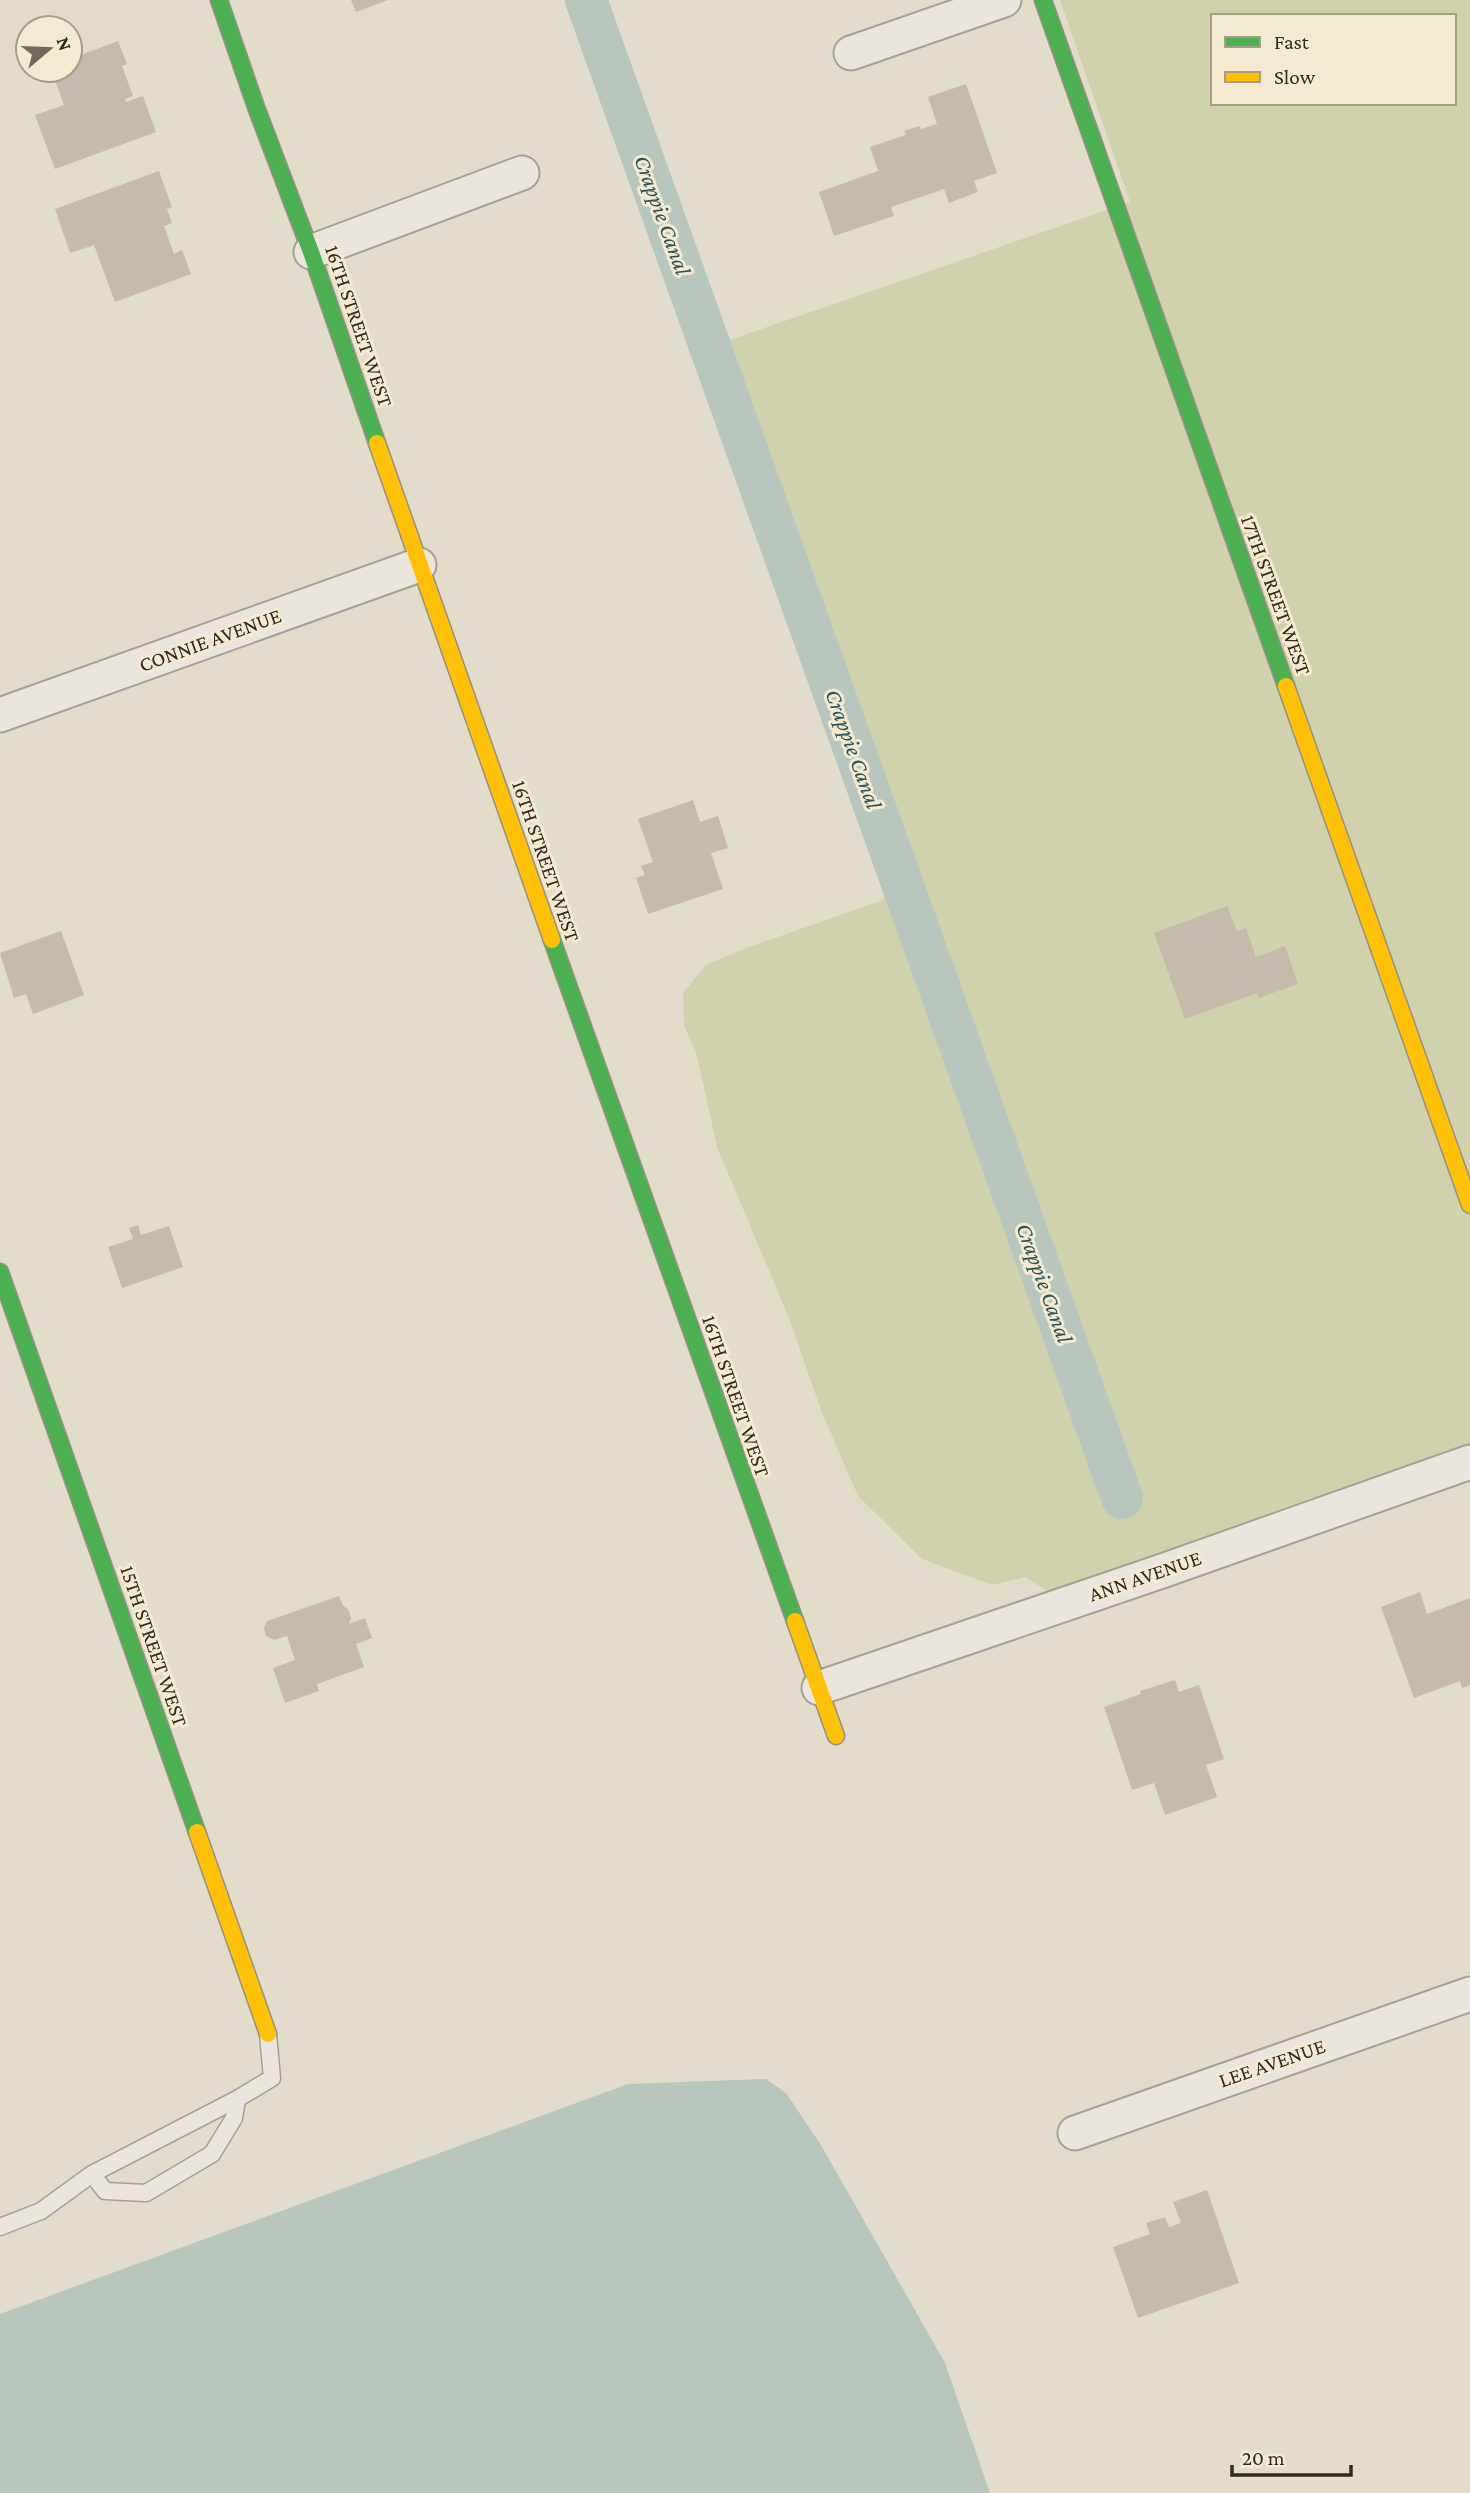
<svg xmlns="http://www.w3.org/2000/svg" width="1470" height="2493" font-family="'Crimson Pro',serif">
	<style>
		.green { fill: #d0d2ae; fill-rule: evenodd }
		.water { fill: #b7c7bd }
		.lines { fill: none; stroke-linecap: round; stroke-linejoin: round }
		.canal { stroke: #b7c7bd; stroke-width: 42 }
		.building { fill: #c6baac }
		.lane-casing { stroke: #a7a195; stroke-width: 19 }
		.street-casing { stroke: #a7a195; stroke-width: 37 }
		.fast-casing { stroke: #979085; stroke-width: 19 }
		.slow-casing { stroke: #979085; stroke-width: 19 }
		.lane { stroke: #eae6dd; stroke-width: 16 }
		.street { stroke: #eae6dd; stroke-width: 33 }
		.fast { stroke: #4caf50; stroke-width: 16 }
		.slow { stroke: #ffc107; stroke-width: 16 }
		.labels { text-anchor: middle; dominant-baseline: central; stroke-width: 6; stroke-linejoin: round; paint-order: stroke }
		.street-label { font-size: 21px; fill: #35291e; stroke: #f3ead1 }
		.water-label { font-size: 23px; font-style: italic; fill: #2e5452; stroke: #f3ead1 }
	</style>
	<rect width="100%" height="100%" fill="#e2dccb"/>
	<!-- green -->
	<path class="green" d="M 1060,0 L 1470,0 L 1470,1458 L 1064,1602 L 1026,1577 L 992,1585 L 922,1559 L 858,1496 L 821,1410 L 789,1318 L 717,1147 L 697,1056 L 684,1025 L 683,993 L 706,965 L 746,948 L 883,900 L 888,878 L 721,343 L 1130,202 ZM 1213,16 L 1454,16 L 1454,103 L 1213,103 Z"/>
	<!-- water -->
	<path class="water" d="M 766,2079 L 786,2093 L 821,2145 L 945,2363 L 990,2493 L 0,2493 L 0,2314 L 628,2084 Z"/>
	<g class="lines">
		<!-- canal -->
		<path class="canal" d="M 586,0 L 1122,1498"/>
	</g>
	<!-- building -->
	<path class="building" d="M 351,0 L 388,0 L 356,12 Z
		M 118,41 L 127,64 L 122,66 L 133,96 L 125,99 L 126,102 L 143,96 L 156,132 L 55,169 L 35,115 L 64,105 L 51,70 L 70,70 L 70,59 Z
		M 966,84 L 997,173 L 974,181 L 978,192 L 949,203 L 944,189 L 891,207 L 894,216 L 834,236 L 819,192 L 878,171 L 870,147 L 906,135 L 904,131 L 919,126 L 921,129 L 937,124 L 928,97 Z
		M 159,171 L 172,207 L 167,209 L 172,223 L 164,226 L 174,254 L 182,250 L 191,274 L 115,302 L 94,245 L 70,253 L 55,209 Z
		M 693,800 L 700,822 L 718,816 L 728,848 L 711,853 L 723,889 L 648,914 L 636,878 L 645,875 L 641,866 L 653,862 L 638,819 Z
		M 1227,906 L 1237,931 L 1246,928 L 1256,957 L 1285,946 L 1298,984 L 1259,998 L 1257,993 L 1185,1019 L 1154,933 Z
		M 61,931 L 84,995 L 33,1014 L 26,994 L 14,998 L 0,953 Z
		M 138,1225 L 141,1235 L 169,1226 L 183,1267 L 122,1288 L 108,1247 L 133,1239 L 129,1228 Z
		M 1420,1592 L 1427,1614 L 1470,1598 L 1470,1685 L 1462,1688 L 1460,1681 L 1414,1698 L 1381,1607 Z
		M 339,1596 L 343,1606 L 348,1609 L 351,1618 L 349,1624 L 365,1618 L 372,1638 L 356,1644 L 364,1667 L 317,1684 L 319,1691 L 285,1703 L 273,1668 L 295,1660 L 287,1636 L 274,1640 L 266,1636 L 264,1628 L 267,1621 Z
		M 1175,1680 L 1179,1692 L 1199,1685 L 1224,1759 L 1206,1765 L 1217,1797 L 1165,1815 L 1154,1783 L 1132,1790 L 1104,1707 L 1141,1694 L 1140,1691 Z
		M 1207,2190 L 1239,2283 L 1138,2318 L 1113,2247 L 1150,2234 L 1146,2223 L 1165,2217 L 1169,2227 L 1181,2223 L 1173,2202 Z"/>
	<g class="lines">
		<!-- lane casing -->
		<g class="lane-casing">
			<path id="lane" d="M 92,2174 L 105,2191 L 146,2193 L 212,2154 L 234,2118 L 237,2099
				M 0,2227 L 41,2211 L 92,2174 L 237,2099 L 272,2078 L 268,2034"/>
		</g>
		<!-- street casing -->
		<g class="street-casing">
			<path id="street" d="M 851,53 L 1004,0
				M 311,252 L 522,173
				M 0,715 L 419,565
				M 819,1688 L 1165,1570 L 1470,1462
				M 1075,2133 L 1470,1994"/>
		</g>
		<!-- fast casing -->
		<g class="fast-casing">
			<path id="fast" d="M 219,0 L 256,107 L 311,252 L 377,443
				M 1043,0 L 1286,686
				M 552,940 L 795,1621
				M 0,1272 L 197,1832"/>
		</g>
		<!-- slow casing -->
		<g class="slow-casing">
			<path id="slow" d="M 377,443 L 552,940
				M 1286,686 L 1470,1205
				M 795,1621 L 836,1736
				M 197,1832 L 268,2034"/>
		</g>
		<!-- lane -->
		<use href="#lane" class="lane"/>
		<!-- street -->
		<use href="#street" class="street"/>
		<!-- fast -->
		<use href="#fast" class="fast"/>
		<!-- slow -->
		<use href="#slow" class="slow"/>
	</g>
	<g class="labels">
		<!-- street labels -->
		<g class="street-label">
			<text transform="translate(359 326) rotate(71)">16TH STREET WEST</text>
			<text transform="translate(1276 595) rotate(70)">17TH STREET WEST</text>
			<text transform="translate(210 640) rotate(-20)">CONNIE AVENUE</text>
			<text transform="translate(546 861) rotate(71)">16TH STREET WEST</text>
			<text transform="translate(736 1396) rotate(71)">16TH STREET WEST</text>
			<text transform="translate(1145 1576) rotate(-19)">ANN AVENUE</text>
			<text transform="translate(154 1646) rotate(71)">15TH STREET WEST</text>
			<text transform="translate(1272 2063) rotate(-19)">LEE AVENUE</text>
		</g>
		<!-- water labels -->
		<g class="water-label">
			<text transform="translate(663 215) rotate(70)">Crappie Canal</text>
			<text transform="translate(854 749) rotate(70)">Crappie Canal</text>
			<text transform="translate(1045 1283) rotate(70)">Crappie Canal</text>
		</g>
	</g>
	<!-- legend -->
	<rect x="1211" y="14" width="245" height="91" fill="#f3ead1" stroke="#a79d89" stroke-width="2"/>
	<rect x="1225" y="37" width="35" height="10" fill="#4caf50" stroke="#a79d89" stroke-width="2"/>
	<text x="1274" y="49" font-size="21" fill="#35291e">Fast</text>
	<rect x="1225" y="72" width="35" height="10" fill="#ffc107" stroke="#a79d89" stroke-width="2"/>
	<text x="1274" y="84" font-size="21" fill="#35291e">Slow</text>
	<!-- north arrow -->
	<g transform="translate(49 49) rotate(71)"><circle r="33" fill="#f3ead1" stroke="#a79d89" stroke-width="2"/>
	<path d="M0-5L12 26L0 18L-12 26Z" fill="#72685b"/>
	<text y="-10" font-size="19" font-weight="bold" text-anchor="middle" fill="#35291e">N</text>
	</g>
	<!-- scale -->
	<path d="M1232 2465v10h119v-10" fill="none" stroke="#35291e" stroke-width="3.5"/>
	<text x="1242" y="2465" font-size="21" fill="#35291e" stroke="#f3ead1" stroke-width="5" paint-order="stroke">20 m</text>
</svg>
